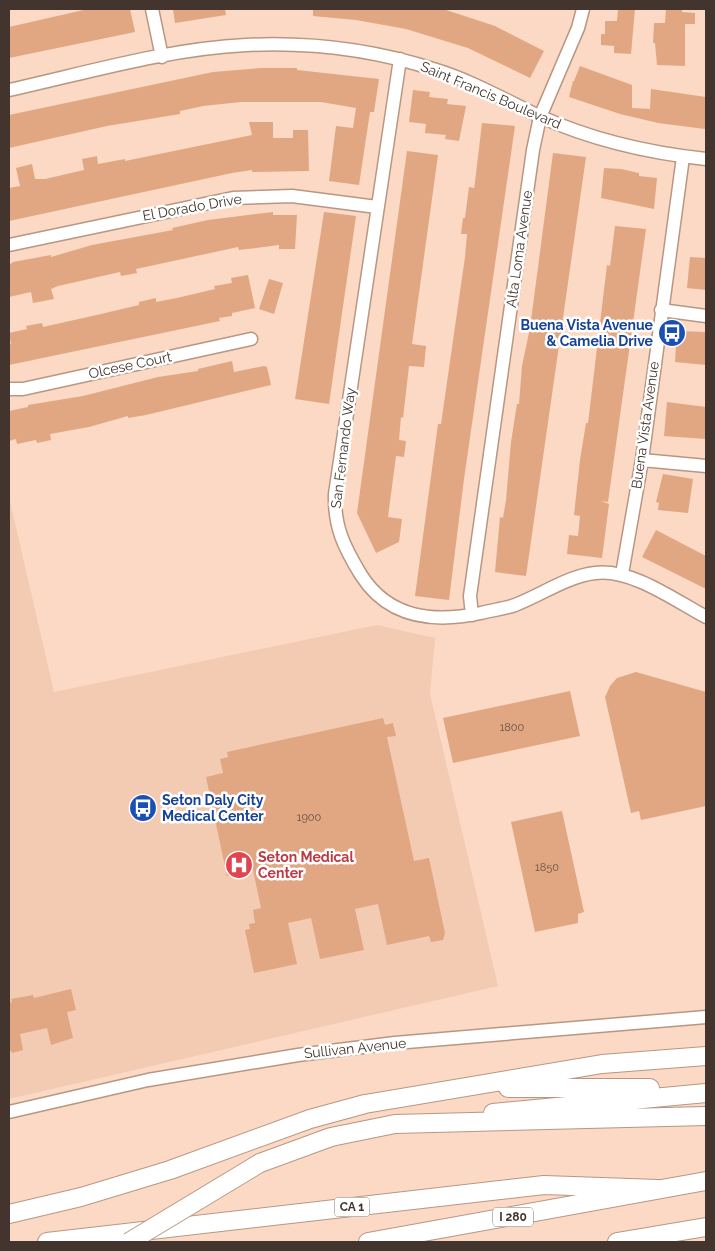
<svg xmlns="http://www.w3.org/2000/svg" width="715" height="1251" font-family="Raleway,sans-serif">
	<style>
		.built { fill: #f2cbb2 }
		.building { fill: #e1a782 }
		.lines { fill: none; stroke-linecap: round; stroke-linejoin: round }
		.minor-casing { stroke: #b79784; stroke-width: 15 }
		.highway-casing { stroke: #b79784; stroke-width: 20 }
		.minor { stroke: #fff; stroke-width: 12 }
		.highway { stroke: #fff; stroke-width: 18 }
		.highway-bridge-casing { stroke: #b79784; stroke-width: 20; stroke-linecap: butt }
		.highway-bridge { stroke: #fff; stroke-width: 18 }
		.labels { text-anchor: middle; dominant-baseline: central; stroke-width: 5; stroke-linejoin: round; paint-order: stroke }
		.number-label { font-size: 11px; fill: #6a5242 }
		.shield { fill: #fff; stroke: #7b726c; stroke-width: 1 }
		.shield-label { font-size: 12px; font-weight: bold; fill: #43352d }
		.street-label { font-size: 14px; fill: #43352d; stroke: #fff }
		.transit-label { font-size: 14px; font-weight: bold; fill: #164399; stroke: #fff; text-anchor: end }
		.health-label { font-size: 14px; font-weight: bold; fill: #be3a42; stroke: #fff; text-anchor: start }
	</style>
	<rect width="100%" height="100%" fill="#fbd9c4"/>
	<!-- built -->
	<path class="built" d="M 9,497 L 54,692 L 377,625 L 435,638 L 430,694 L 498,986 L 9,1099 Z"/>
	<!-- building -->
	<path class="building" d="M 88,9 L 130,9 L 135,32 L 9,58 L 9,27 Z
		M 173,9 L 225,9 L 226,15 L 175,23 Z
		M 313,9 L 443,9 L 495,26 L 544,51 L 530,78 L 468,48 L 406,29 L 356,20 L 313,16 Z
		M 618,9 L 635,9 L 631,54 L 614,53 L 614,46 L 601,45 L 601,34 L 605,34 L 605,21 L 617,21 Z
		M 666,9 L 682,9 L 682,12 L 695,13 L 695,24 L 685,24 L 685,66 L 657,65 L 655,43 L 653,43 L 654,23 L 665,23 Z
		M 580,66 L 632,85 L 632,108 L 650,109 L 651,89 L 706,97 L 705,129 L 658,123 L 620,114 L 569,97 L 573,81 L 574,81 Z
		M 261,68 L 297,68 L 297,70 L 379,79 L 374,112 L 370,112 L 359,185 L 329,181 L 336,126 L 353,128 L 356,108 L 321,102 L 241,102 L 203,106 L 180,111 L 180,114 L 107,126 L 9,148 L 9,115 L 213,72 Z
		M 413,90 L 430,92 L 429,97 L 448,99 L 447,104 L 466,106 L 459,141 L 445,139 L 446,135 L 425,133 L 426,124 L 409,122 Z
		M 249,122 L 273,122 L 273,138 L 293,138 L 293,130 L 308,130 L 309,171 L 252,172 L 252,170 L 232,173 L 9,221 L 9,188 L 20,186 L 16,168 L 32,164 L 35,179 L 45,179 L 84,170 L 82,159 L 97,156 L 98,164 L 125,159 L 125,161 L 252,135 Z
		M 482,123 L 515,126 L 464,479 L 449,600 L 415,596 L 438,424 L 441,424 L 465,257 L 467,234 L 461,234 L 463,218 L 465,218 L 469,187 L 474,188 L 475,182 Z
		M 407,151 L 438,155 L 412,344 L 426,346 L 424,367 L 409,366 L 403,418 L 401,417 L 399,440 L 406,441 L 404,457 L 396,456 L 388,517 L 402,519 L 399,542 L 376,553 L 357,513 Z
		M 553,153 L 586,157 L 526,576 L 495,572 L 500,517 L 503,518 L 506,500 L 511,442 L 517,404 L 519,404 L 522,366 L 530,328 Z
		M 604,168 L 621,169 L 639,173 L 639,176 L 657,178 L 654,209 L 601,198 Z
		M 273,212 L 273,215 L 297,215 L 295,249 L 279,249 L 279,245 L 239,250 L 238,247 L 136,269 L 137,273 L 121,276 L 120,272 L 58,286 L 51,289 L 54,299 L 33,303 L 31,292 L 9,297 L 9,265 L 13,262 L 51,255 L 51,257 L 92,245 L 173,230 L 172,228 L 208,220 Z
		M 324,212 L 356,216 L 329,404 L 295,399 Z
		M 615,226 L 646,229 L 608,502 L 601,501 L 609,504 L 602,558 L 567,554 L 569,535 L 578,536 L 580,516 L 574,515 L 580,460 L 586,423 L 588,423 L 607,265 L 610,266 Z
		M 690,257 L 706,258 L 706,290 L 687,288 Z
		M 248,275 L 255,308 L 232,313 L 232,316 L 219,318 L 220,321 L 9,365 L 9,345 L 11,344 L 9,333 L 27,329 L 26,326 L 42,323 L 43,327 L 101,314 L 139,305 L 139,302 L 156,298 L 156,302 L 177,298 L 215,289 L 214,286 L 232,283 L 231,278 Z
		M 269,279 L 283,283 L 274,314 L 259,309 Z
		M 677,331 L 706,332 L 706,365 L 675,362 Z
		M 232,361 L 234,372 L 264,366 L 267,367 L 271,385 L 146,415 L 128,418 L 128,416 L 89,427 L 50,434 L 51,440 L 37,443 L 36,440 L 17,444 L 16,439 L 9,441 L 9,411 L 28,407 L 28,405 L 83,396 L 158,377 L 198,371 L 198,369 Z
		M 667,402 L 706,407 L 706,439 L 664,436 Z
		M 663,474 L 693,479 L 688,513 L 658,510 L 659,503 L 656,502 Z
		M 656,530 L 706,556 L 706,589 L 642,557 Z
		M 636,672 L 706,692 L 706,806 L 641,820 L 639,811 L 631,813 L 605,697 L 610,686 L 617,678 Z
		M 570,691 L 580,736 L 453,763 L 443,718 Z
		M 383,718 L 385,725 L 393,723 L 396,736 L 387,737 L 414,861 L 429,858 L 445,933 L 443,940 L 431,942 L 429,936 L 387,945 L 378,904 L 355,909 L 364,950 L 320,959 L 311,918 L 288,923 L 297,964 L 254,973 L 245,930 L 250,929 L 249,924 L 255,923 L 253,910 L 261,908 L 253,870 L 227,876 L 206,777 L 223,773 L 220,759 L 228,757 L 227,752 Z
		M 562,811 L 584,912 L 578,914 L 578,923 L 535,932 L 511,822 Z
		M 71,989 L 76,1010 L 67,1012 L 73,1038 L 51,1045 L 47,1028 L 20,1034 L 23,1050 L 12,1053 L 11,1051 L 9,1051 L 9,1003 L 12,1002 L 11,999 L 33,995 L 34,998 Z"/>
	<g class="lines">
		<!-- minor casing -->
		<g class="minor-casing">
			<path id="minor" d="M 152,9 L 162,57
				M 400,59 L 335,494 C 334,527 344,547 361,575 C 389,619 434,623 481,613 C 492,610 504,609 515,605 C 541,595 568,576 595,573 C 631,568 676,601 706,617
				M 9,90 C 86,73 166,49 246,45 C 310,42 375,50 436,70 C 472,81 505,100 539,116 C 592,140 649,153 706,159
				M 9,245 L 233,198 L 292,196 L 377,207
				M 661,310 L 706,316
				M 9,389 L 23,389 L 251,339
				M 642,460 L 706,466
				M 622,574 L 642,460 L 683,157
				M 472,615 L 470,596 L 533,150 L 540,117 L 578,28 L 583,9
				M 9,1112 L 148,1080 L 298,1055 L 395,1043 L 706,1017"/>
		</g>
		<!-- highway casing -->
		<g class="highway-casing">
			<path id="highway" d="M 508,1088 L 650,1088
				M 493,1113 L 706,1093
				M 260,1163 L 331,1137 L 395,1124 L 706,1116
				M 9,1214 L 81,1197 L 170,1170 L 310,1119 L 365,1104 L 602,1064 L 706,1056
				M 47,1242 L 544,1185 L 658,1189
				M 368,1242 L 706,1181
				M 617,1242 L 706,1227"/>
		</g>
		<!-- minor -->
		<use href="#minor" class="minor"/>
		<!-- highway -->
		<use href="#highway" class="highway"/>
		<!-- highway-bridge casing -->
		<g class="highway-bridge-casing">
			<path id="highway-bridge" d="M 129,1242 L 260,1163"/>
		</g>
		<!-- highway-bridge -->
		<use href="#highway-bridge" class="highway-bridge"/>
	</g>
	<!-- icons -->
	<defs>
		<g id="bus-disc" transform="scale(1.4375)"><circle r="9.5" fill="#1a4fb4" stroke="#fff"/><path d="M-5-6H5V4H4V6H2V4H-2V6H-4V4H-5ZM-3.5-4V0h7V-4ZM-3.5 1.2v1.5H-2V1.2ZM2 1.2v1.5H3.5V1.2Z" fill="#fff"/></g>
		<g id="hospital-disc" transform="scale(1.4375)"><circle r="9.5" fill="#e0444e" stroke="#fff"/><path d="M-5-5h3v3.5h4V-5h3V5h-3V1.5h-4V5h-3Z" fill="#fff"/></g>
	</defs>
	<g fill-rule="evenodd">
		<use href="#bus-disc" x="672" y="333"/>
		<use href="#bus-disc" x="143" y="808"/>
		<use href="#hospital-disc" x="239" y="865"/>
	</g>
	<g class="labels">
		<!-- number labels -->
		<g class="number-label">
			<text x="512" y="727">1800</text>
			<text x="309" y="817">1900</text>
			<text x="547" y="867">1850</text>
		</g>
		<!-- shield labels -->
		<g class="shield">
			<rect x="334.5" y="1197.5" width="35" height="19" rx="4"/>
			<rect x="493" y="1207.5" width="40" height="19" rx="4"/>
		</g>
		<g class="shield-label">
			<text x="352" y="1207">CA 1</text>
			<text x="513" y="1217">I 280</text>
		</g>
		<!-- street labels -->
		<g class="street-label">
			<text transform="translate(491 95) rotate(23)">Saint Francis Boulevard</text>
			<text transform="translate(192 207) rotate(-10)">El Dorado Drive</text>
			<text transform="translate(519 249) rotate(-82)">Alta Loma Avenue</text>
			<text transform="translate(130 365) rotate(-12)">Olcese Court</text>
			<text transform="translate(645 425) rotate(-82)">Buena Vista Avenue</text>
			<text transform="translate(343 448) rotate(-83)">San Fernando Way</text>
			<text transform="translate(355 1048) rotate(-6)">Sullivan Avenue</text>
		</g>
		<!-- transit labels -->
		<g class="transit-label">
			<text x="653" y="325">Buena Vista Avenue<tspan x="653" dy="16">&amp; Camelia Drive</tspan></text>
			<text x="162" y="800" text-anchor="start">Seton Daly City<tspan x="162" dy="16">Medical Center</tspan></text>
		</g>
		<!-- health labels -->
		<g class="health-label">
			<text x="258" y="857">Seton Medical<tspan x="258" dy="16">Center</tspan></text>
		</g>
	</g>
	<!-- border -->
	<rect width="715" height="1251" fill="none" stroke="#43352d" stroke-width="20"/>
</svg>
